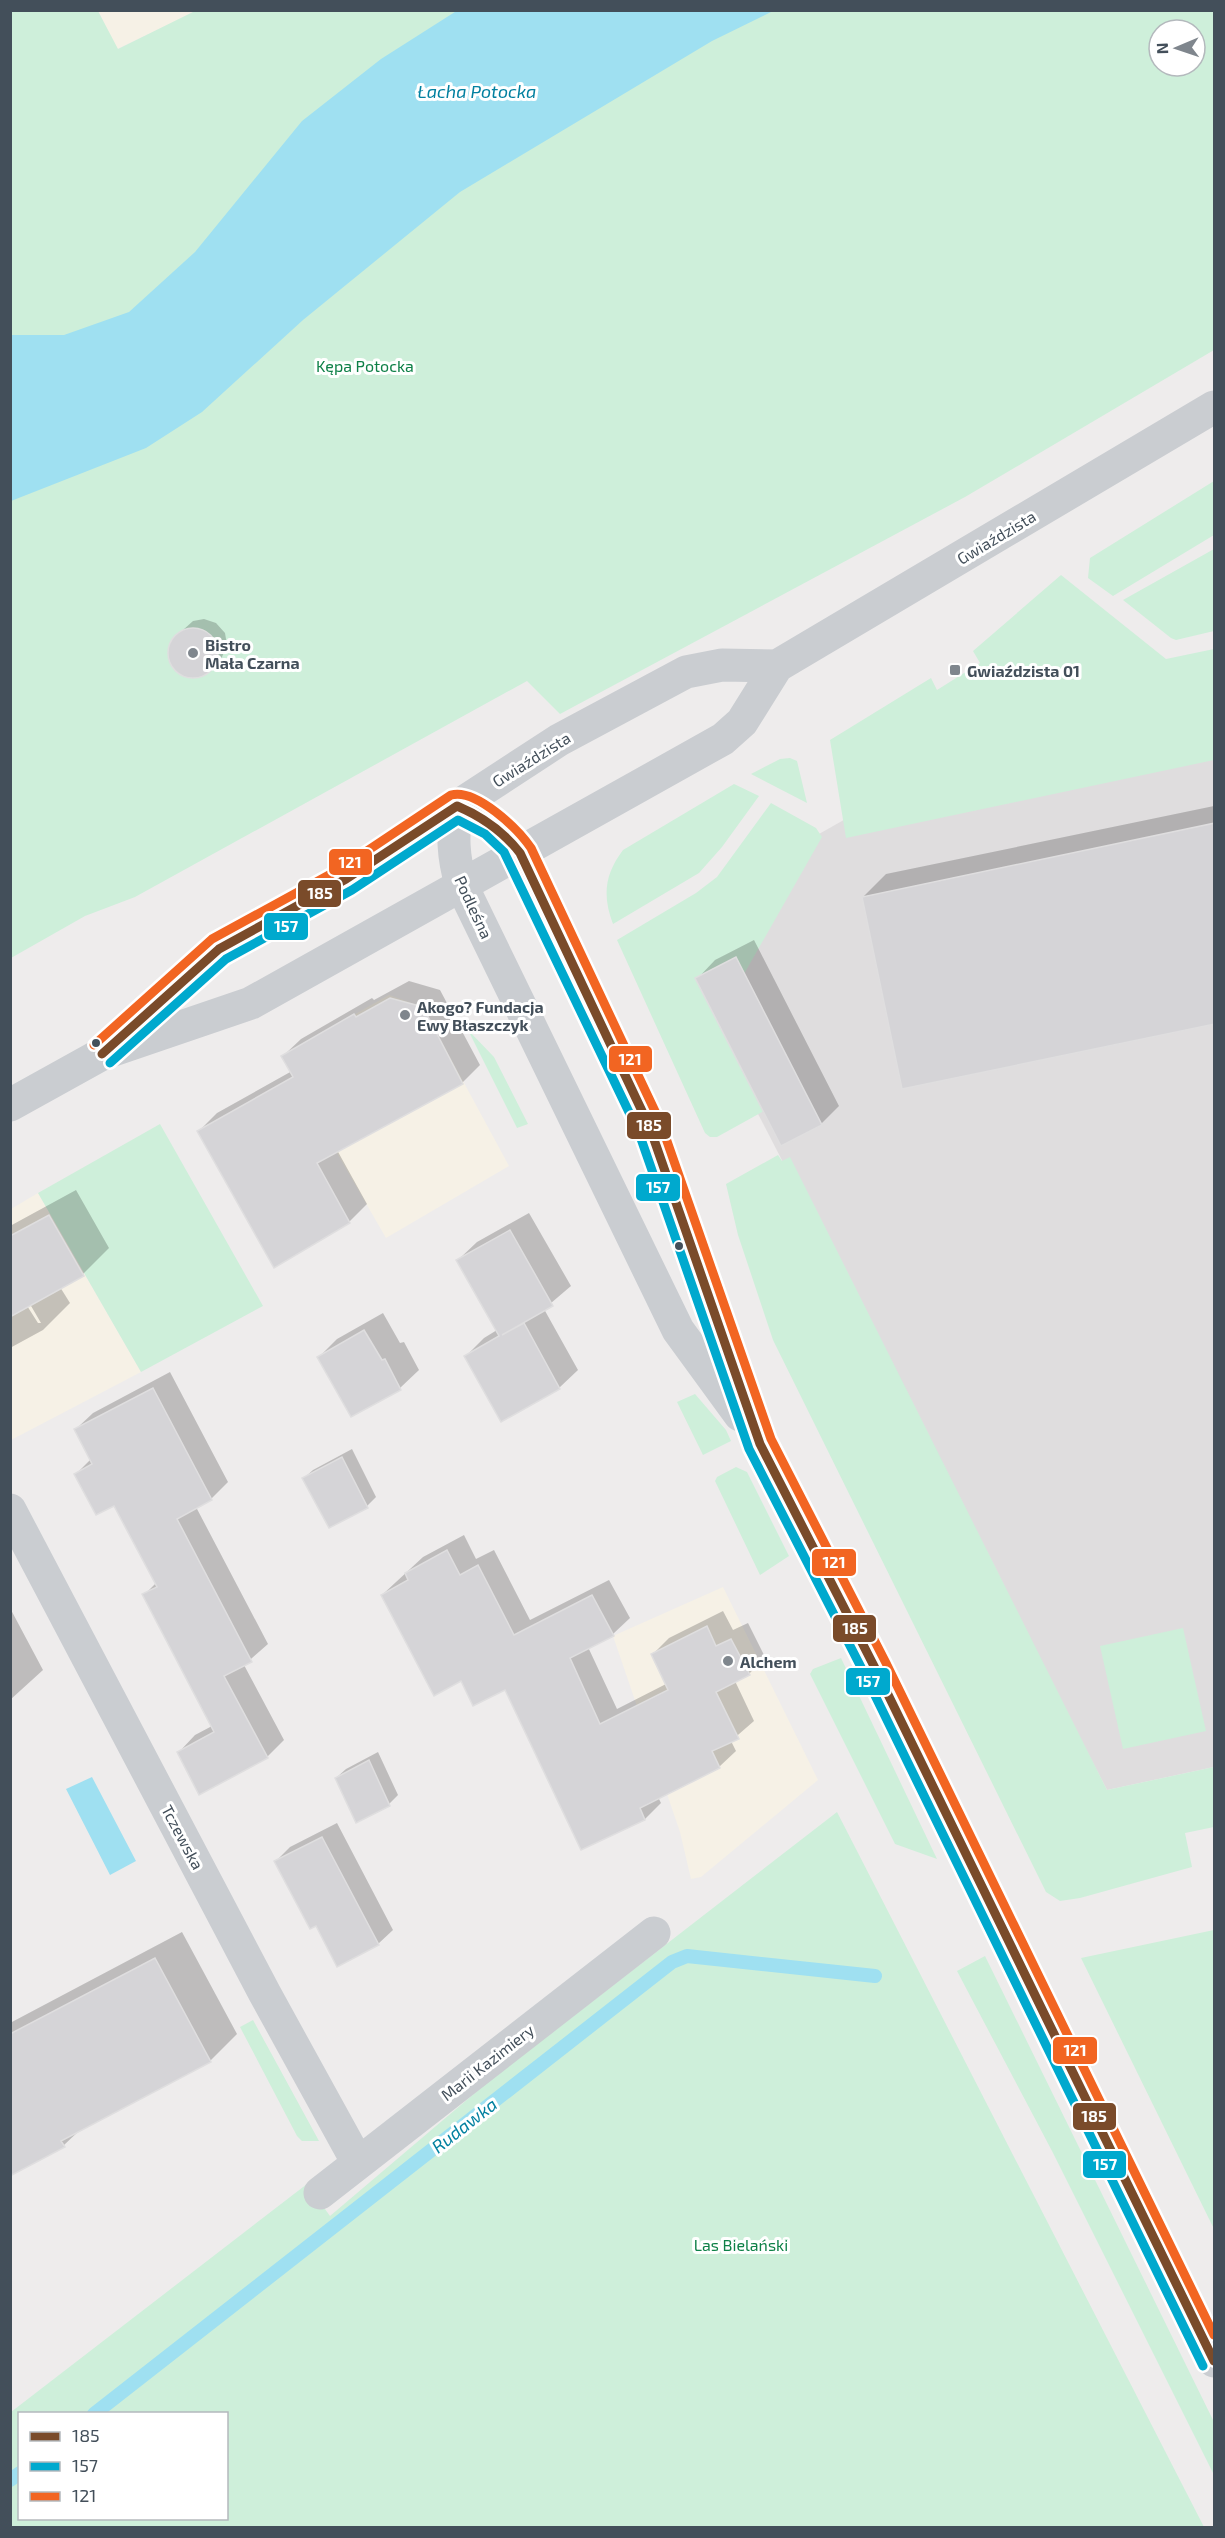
<svg xmlns="http://www.w3.org/2000/svg" width="1225" height="2538" font-family="'Exo 2',sans-serif">
	<style>
		.commercial { fill: #f6f1e6 }
		.education { fill: #dfddde }
		.green { fill: #ceefda; fill-rule: evenodd }
		.water { fill: #9fe0f1 }
		.shadow { fill: #0003; fill-rule: evenodd }
		.lines { fill: none; stroke-linecap: round; stroke-linejoin: round }
		.stream { stroke: #9fe0f1; stroke-width: 14 }
		.building { fill: #d5d4d7; stroke: #dfdedf; stroke-width: 1.5 }
		.minor { stroke: #cacdd1; stroke-width: 33 }
		.bus-1-casing { stroke: #fff; stroke-width: 14 }
		.bus-2-casing { stroke: #fff; stroke-width: 14 }
		.bus-3-casing { stroke: #fff; stroke-width: 14 }
		.bus-1 { stroke: #7a4b2a; stroke-width: 9 }
		.bus-2 { stroke: #00a9ce; stroke-width: 9 }
		.bus-3 { stroke: #f26522; stroke-width: 9 }
		.poi-dot { fill: #7f868d; stroke: #fff; stroke-width: 2 }
		.bus-dot { fill: #434f5a; stroke: #fff; stroke-width: 2 }
		.labels { text-anchor: middle; dominant-baseline: central; stroke-width: 6; stroke-linejoin: round; paint-order: stroke }
		.park-label { font-size: 16px; fill: #0e8047; stroke: #fff }
		.street-label { font-size: 16px; fill: #434f5a; stroke: #fff }
		.poi-label { font-size: 16px; font-weight: bold; fill: #434f5a; stroke: #fff; text-anchor: start }
		.water-label { font-size: 18px; font-style: italic; fill: #0280a0; stroke: #fff }
		.line-badge { stroke: #fff; stroke-width: 2 }
		.badge-label { font-size: 16px; text-anchor: middle; font-weight: bold; fill: #fff }
	</style>
	<rect width="100%" height="100%" fill="#eeecec"/>
	<!-- commercial -->
	<path class="commercial" d="M 98,11 L 197,11 L 117,49 Z
		M 389,995 L 423,1007 L 509,1166 L 386,1238 L 281,1056 Z
		M 38,1193 L 141,1372 L 11,1440 L 11,1209 Z
		M 723,1587 L 818,1780 L 701,1877 L 691,1879 L 680,1832 L 613,1636 Z"/>
	<!-- education -->
	<path class="education" d="M 1214,677 L 1214,1767 L 1107,1790 L 660,924 L 978,744 Z"/>
	<!-- green -->
	<path class="green" d="M 197,10 L 1214,11 L 1214,350 L 965,497 L 560,714 L 527,681 L 135,897 L 85,916 L 11,958 L 10,11 L 98,11 L 118,49 ZM 1159,30 L 1195,30 L 1195,66 L 1159,66 Z
		M 1214,481 L 1214,535 L 1113,596 L 1088,578 L 1090,558 Z
		M 1214,549 L 1214,631 L 1176,640 L 1171,638 L 1123,600 Z
		M 1061,575 L 1166,659 L 1214,649 L 1214,760 L 846,838 L 830,740 L 931,678 L 937,690 L 980,663 L 973,651 Z
		M 790,758 L 797,761 L 807,803 L 751,774 L 780,759 Z
		M 734,784 L 759,796 L 722,847 L 699,873 L 613,924 C 602,895 605,874 623,850 Z
		M 771,803 L 816,828 L 822,837 L 744,974 L 735,957 L 695,978 L 764,1111 L 717,1137 L 710,1137 L 705,1133 L 617,940 L 696,893 L 717,877 Z
		M 468,1030 L 494,1057 L 528,1124 L 517,1128 Z
		M 160,1124 L 263,1306 L 141,1372 L 38,1193 Z
		M 778,1155 L 782,1161 L 790,1157 L 1107,1790 L 1214,1767 L 1214,1827 L 1185,1833 L 1192,1867 L 1080,1898 L 1060,1901 L 1046,1892 L 773,1340 L 738,1235 L 726,1184 Z
		M 695,1394 L 726,1430 L 731,1441 L 703,1455 L 677,1402 Z
		M 736,1467 L 747,1472 L 789,1556 L 760,1575 L 715,1481 L 717,1477 Z
		M 1183,1628 L 1206,1731 L 1123,1749 L 1100,1646 Z
		M 841,1658 L 937,1859 L 895,1844 L 810,1674 L 813,1669 Z
		M 837,1812 L 1204,2527 L 11,2528 L 11,2412 L 307,2184 L 330,2216 L 482,2087 ZM 20,2414 L 226,2414 L 226,2518 L 20,2518 Z
		M 1214,1930 L 1214,2229 L 1081,1958 Z
		M 985,1956 L 1214,2422 L 1214,2475 L 1052,2151 L 957,1971 Z
		M 253,2020 L 319,2141 L 302,2141 L 297,2136 L 240,2027 Z"/>
	<!-- water -->
	<path class="water" d="M 458,10 L 773,11 L 712,41 L 460,192 L 303,320 L 202,412 L 146,448 L 11,501 L 11,335 L 64,335 L 129,312 L 195,252 L 302,121 L 381,59 Z
		M 92,1777 L 136,1861 L 110,1875 L 66,1789 Z"/>
	<!-- shadow -->
	<path class="shadow" d="M 204,619 L 216,623 L 225,633 L 227,645 L 222,657 L 203,675 L 190,677 L 178,673 L 171,663 L 169,651 L 173,639 L 193,621 Z
		M 1214,806 L 1214,1022 L 863,897 L 886,874 Z
		M 754,940 L 839,1106 L 821,1124 L 697,979 L 715,960 Z
		M 409,981 L 440,990 L 480,1065 L 462,1083 L 337,1150 L 367,1204 L 350,1221 L 275,1266 L 199,1131 L 217,1113 L 292,1071 L 283,1056 L 301,1039 L 372,998 L 374,1000 Z
		M 76,1190 L 109,1248 L 83,1274 L 60,1287 L 70,1303 L 43,1330 L 10,1348 L 10,1226 ZM 27,1299 L 41,1323 L 38,1323 L 24,1301 Z
		M 529,1213 L 571,1286 L 544,1309 L 578,1370 L 559,1388 L 466,1356 L 484,1338 L 497,1330 L 458,1260 L 477,1242 Z
		M 383,1313 L 400,1343 L 404,1342 L 419,1370 L 400,1388 L 352,1415 L 319,1357 L 337,1339 Z
		M 170,1372 L 228,1482 L 211,1499 L 196,1507 L 268,1644 L 244,1665 L 284,1740 L 267,1757 L 179,1752 L 195,1735 L 212,1726 L 144,1595 L 156,1583 L 115,1504 L 76,1474 L 91,1459 L 76,1429 L 93,1413 Z
		M 352,1449 L 376,1497 L 367,1506 L 330,1526 L 304,1478 L 313,1470 Z
		M 464,1535 L 476,1559 L 494,1550 L 530,1620 L 609,1580 L 630,1618 L 613,1634 L 588,1647 L 617,1709 L 666,1684 L 652,1655 L 669,1638 L 723,1611 L 733,1630 L 748,1623 L 765,1657 L 749,1674 L 735,1681 L 754,1721 L 731,1741 L 736,1751 L 719,1767 L 658,1797 L 661,1803 L 645,1819 L 582,1848 L 506,1688 L 462,1679 L 382,1595 L 423,1557 Z
		M 10,1608 L 43,1670 L 10,1700 Z
		M 378,1752 L 398,1795 L 389,1804 L 336,1778 L 346,1769 Z
		M 337,1823 L 393,1930 L 378,1944 L 275,1862 L 290,1847 Z
		M 182,1932 L 237,2034 L 210,2061 L 80,2130 L 64,2145 L 10,2174 L 10,2023 Z"/>
	<g class="lines">
		<!-- stream -->
		<path class="stream" d="M 94,2414 L 672,1962 L 687,1956 L 875,1976
			M 10,2480 L 20,2473"/>
	</g>
	<!-- building -->
	<path class="building" d="M168 653a25 25 0 1 1 50 0a25 25 0 1 1-50 0Z
		M 1215,823 L 1215,1024 L 902,1089 L 862,897 Z
		M 736,957 L 822,1125 L 781,1146 L 695,978 Z
		M 390,998 L 423,1007 L 463,1084 L 317,1163 L 350,1223 L 274,1268 L 197,1131 L 293,1077 L 281,1056 L 354,1014 L 356,1017 Z
		M 49,1215 L 84,1276 L 10,1317 L 10,1236 Z
		M 510,1230 L 553,1306 L 502,1335 L 524,1323 L 560,1389 L 501,1422 L 464,1356 L 499,1336 L 456,1260 Z
		M 364,1330 L 382,1360 L 385,1359 L 401,1390 L 351,1417 L 317,1357 Z
		M 153,1388 L 212,1500 L 177,1519 L 252,1662 L 224,1676 L 268,1758 L 199,1795 L 177,1752 L 214,1732 L 142,1594 L 157,1587 L 114,1506 L 96,1515 L 74,1474 L 92,1464 L 74,1429 Z
		M 342,1457 L 368,1508 L 329,1528 L 302,1478 Z
		M 447,1550 L 460,1575 L 478,1565 L 514,1635 L 592,1595 L 614,1636 L 570,1658 L 600,1724 L 668,1690 L 651,1654 L 707,1626 L 716,1646 L 731,1639 L 750,1675 L 716,1692 L 739,1739 L 712,1751 L 720,1768 L 640,1808 L 645,1820 L 581,1850 L 505,1690 L 473,1706 L 461,1681 L 434,1696 L 381,1595 L 408,1580 L 405,1573 Z
		M 369,1760 L 390,1806 L 356,1823 L 335,1778 Z
		M 322,1837 L 379,1945 L 337,1967 L 316,1926 L 310,1929 L 274,1861 Z
		M 155,1958 L 211,2062 L 61,2141 L 65,2147 L 10,2176 L 10,2034 Z"/>
	<g class="lines">
		<!-- minor -->
		<path class="minor" d="M 457,806 C 485,817 502,828 520,853 L 650,1128 L 760,1444 L 875,1668 L 1214,2361
			M 457,806 C 452,835 453,857 461,884 L 678,1330 L 740,1415
			M 113,1044 L 219,949 L 346,879 L 559,740 L 686,672 L 722,665 L 777,666
			M 10,1105 L 102,1054 L 251,1003 L 723,739 L 742,722 L 777,666 L 1214,407
			M 10,1510 L 265,1994 L 358,2163
			M 320,2193 L 654,1933"/>
		<!-- bus-1 casing -->
		<g class="bus-1-casing">
			<path id="bus-1" d="M 102,1054 L 219,949 L 346,879 L 457,806 C 483,817 503,831 520,853 L 650,1128 L 760,1444 L 875,1668 L 1214,2361"/>
		</g>
		<!-- bus-2 casing -->
		<g class="bus-2-casing">
			<path id="bus-2" d="M 110,1063 L 226,959 L 352,890 L 458,820 L 485,834 L 504,852 L 639,1133 L 749,1449 L 864,1673 L 1203,2366"/>
		</g>
		<!-- bus-3 casing -->
		<g class="bus-3-casing">
			<path id="bus-3" d="M 94,1045 L 212,939 L 340,869 L 451,795 C 476,788 518,829 531,848 L 661,1124 L 771,1439 L 886,1663 L 1214,2335"/>
		</g>
		<!-- bus-1 -->
		<use href="#bus-1" class="bus-1"/>
		<!-- bus-2 -->
		<use href="#bus-2" class="bus-2"/>
		<!-- bus-3 -->
		<use href="#bus-3" class="bus-3"/>
	</g>
	<!-- markers -->
	<g class="poi-dot">
		<circle cx="193" cy="653" r="6"/>
		<rect x="949" y="664" width="12" height="12" rx="3"/>
		<circle cx="405" cy="1015" r="6"/>
		<circle cx="728" cy="1661" r="6"/>
	</g>
	<g class="bus-dot">
		<circle cx="96" cy="1043" r="5"/>
		<circle cx="679" cy="1246" r="5"/>
	</g>
	<g class="labels">
		<!-- park labels -->
		<g class="park-label">
			<text x="365" y="365">Kępa Potocka</text>
			<text x="741" y="2244">Las Bielański</text>
		</g>
		<!-- street labels -->
		<g class="street-label">
			<text transform="translate(996 537) rotate(-31)">Gwiaździsta</text>
			<text transform="translate(531 759) rotate(-32)">Gwiaździsta</text>
			<text transform="translate(474 907) rotate(65)">Podleśna</text>
			<text transform="translate(183 1837) rotate(62)">Tczewska</text>
			<text transform="translate(487 2062) rotate(-38)">Marii Kazimiery</text>
		</g>
		<!-- poi labels -->
		<g class="poi-label">
			<text x="205" y="644">Bistro<tspan x="205" dy="18">Mała Czarna</tspan></text>
			<text x="967" y="670">Gwiaździsta 01</text>
			<text x="417" y="1006">Akogo? Fundacja<tspan x="417" dy="18">Ewy Błaszczyk</tspan></text>
			<text x="740" y="1661">Alchem</text>
		</g>
		<!-- water labels -->
		<g class="water-label">
			<text x="477" y="91">Łacha Potocka</text>
			<text transform="translate(464 2125) rotate(-38)">Rudawka</text>
		</g>
	</g>
	<g class="line-badge">
		<rect x="328" y="848" width="45" height="28" rx="6" fill="#f26522"/>
		<rect x="297" y="879" width="45" height="29" rx="6" fill="#7a4b2a"/>
		<rect x="263" y="912" width="46" height="29" rx="6" fill="#00a9ce"/>
		<rect x="608" y="1045" width="45" height="28" rx="6" fill="#f26522"/>
		<rect x="626" y="1111" width="46" height="29" rx="6" fill="#7a4b2a"/>
		<rect x="635" y="1173" width="46" height="29" rx="6" fill="#00a9ce"/>
		<rect x="811" y="1548" width="46" height="29" rx="6" fill="#f26522"/>
		<rect x="832" y="1614" width="45" height="29" rx="6" fill="#7a4b2a"/>
		<rect x="845" y="1667" width="46" height="29" rx="6" fill="#00a9ce"/>
		<rect x="1052" y="2036" width="46" height="29" rx="6" fill="#f26522"/>
		<rect x="1072" y="2102" width="45" height="29" rx="6" fill="#7a4b2a"/>
		<rect x="1082" y="2150" width="45" height="29" rx="6" fill="#00a9ce"/>
	</g>
	<g class="badge-label">
		<text x="350" y="868">121</text>
		<text x="320" y="899">185</text>
		<text x="286" y="932">157</text>
		<text x="630" y="1065">121</text>
		<text x="649" y="1131">185</text>
		<text x="658" y="1193">157</text>
		<text x="834" y="1568">121</text>
		<text x="855" y="1634">185</text>
		<text x="868" y="1687">157</text>
		<text x="1075" y="2056">121</text>
		<text x="1094" y="2122">185</text>
		<text x="1105" y="2170">157</text>
	</g>
	<!-- border -->
	<rect width="1225" height="2538" fill="none" stroke="#434f5a" stroke-width="24"/>
	<!-- legend -->
	<rect x="18" y="2412" width="210" height="108" fill="#ffffff" stroke="#b4b9bd" stroke-width="1.5"/>
	<rect x="30" y="2432" width="30" height="9" fill="#7a4b2a" stroke="#b4b9bd" stroke-width="1.5"/>
	<text x="72" y="2442" font-size="18" fill="#434f5a">185</text>
	<rect x="30" y="2462" width="30" height="9" fill="#00a9ce" stroke="#b4b9bd" stroke-width="1.5"/>
	<text x="72" y="2472" font-size="18" fill="#434f5a">157</text>
	<rect x="30" y="2492" width="30" height="9" fill="#f26522" stroke="#b4b9bd" stroke-width="1.5"/>
	<text x="72" y="2502" font-size="18" fill="#434f5a">121</text>
	<!-- north arrow -->
	<g transform="translate(1177 48) rotate(268)"><circle r="28" fill="#ffffff" stroke="#b4b9bd" stroke-width="1.5"/>
	<path d="M0-4.5L10 22L0 15L-10 22Z" fill="#7f868d"/>
	<text y="-9" font-size="16" font-weight="bold" text-anchor="middle" fill="#434f5a">N</text>
	</g>
</svg>
